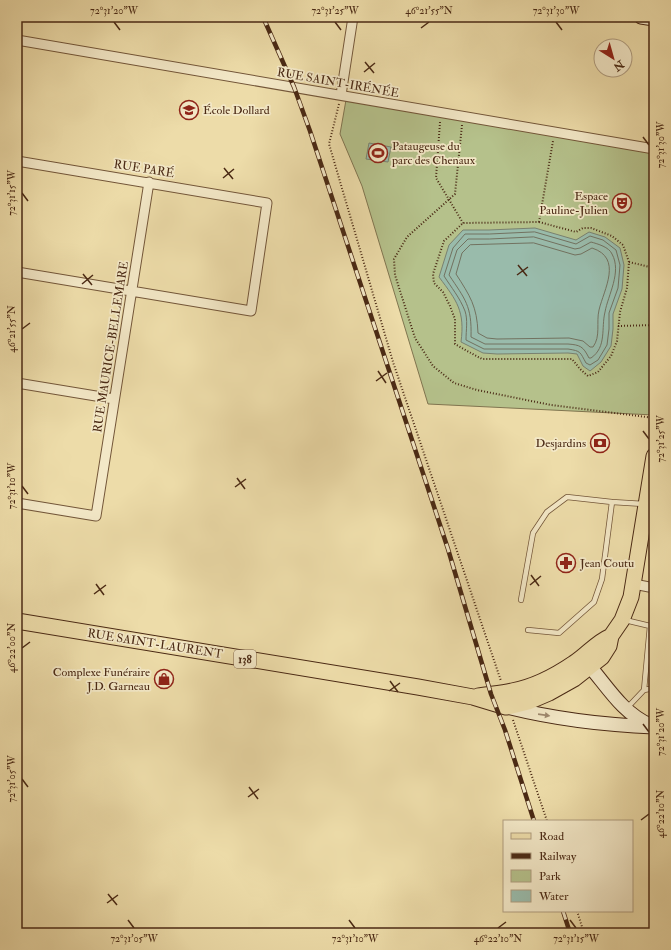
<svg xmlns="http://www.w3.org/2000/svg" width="671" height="950" font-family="'IM FELL Double Pica',serif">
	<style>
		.green { fill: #b5c18b; stroke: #807550 }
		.water { fill: #99bbab; stroke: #79816f }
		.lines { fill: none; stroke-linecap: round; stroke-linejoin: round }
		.shore { stroke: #727260; stroke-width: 1 }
		.lane-casing { stroke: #735639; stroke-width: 6 }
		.street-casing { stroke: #735639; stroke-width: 11 }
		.secondary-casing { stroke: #4a2914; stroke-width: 15 }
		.primary-casing { stroke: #4a2914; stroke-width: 17 }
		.path { stroke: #4a2914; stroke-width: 2; stroke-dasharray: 1 2; stroke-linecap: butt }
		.lane { stroke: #f3e8c7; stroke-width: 4.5 }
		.street { stroke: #f3e8c7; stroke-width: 9 }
		.secondary { stroke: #f3e8c7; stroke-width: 13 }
		.primary { stroke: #eddca9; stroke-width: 15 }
		.rail-casing { stroke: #4a2914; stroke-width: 4.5 }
		.rail { stroke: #f3e8c7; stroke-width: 3; stroke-dasharray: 9; stroke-linecap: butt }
		.oneway { fill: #9e886e }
		.ticks { fill: none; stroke: #4a2914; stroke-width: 1.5 }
		.labels { text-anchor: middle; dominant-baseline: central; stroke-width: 3.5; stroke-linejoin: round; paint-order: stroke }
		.shield { fill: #f3e8c7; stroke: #7d624a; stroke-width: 1 }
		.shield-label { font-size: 11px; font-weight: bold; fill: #4a2914 }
		.street-label { font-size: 12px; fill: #4a2914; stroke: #f3e8c7 }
		.poi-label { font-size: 12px; fill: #4a2914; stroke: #f3e8c7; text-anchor: start }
		.neatline { fill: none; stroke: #4a2914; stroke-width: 1.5 }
		.ticks-label { font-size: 10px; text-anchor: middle; fill: #4a2914 }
	</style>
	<rect width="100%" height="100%" fill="#eddca9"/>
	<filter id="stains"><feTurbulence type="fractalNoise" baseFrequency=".005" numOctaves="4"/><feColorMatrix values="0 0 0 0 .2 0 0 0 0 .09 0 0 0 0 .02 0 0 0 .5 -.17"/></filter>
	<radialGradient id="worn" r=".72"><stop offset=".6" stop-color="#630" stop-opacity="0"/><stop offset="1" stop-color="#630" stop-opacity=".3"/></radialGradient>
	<!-- green -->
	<path class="green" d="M 346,100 L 654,151 L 654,415 L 428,404 L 362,186 L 340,134 Z"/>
	<!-- water -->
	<path class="water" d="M 369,143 L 391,147 L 388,162 L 366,159 Z
		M 535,228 L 576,240 L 589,232 L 605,237 L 620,248 L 624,265 L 622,289 L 613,314 L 613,329 L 611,346 L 601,362 L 590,371 L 583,366 L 577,354 L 568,353 L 497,354 L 483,353 L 461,342 C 465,311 457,301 439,277 L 449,245 L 463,230 L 489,230 Z"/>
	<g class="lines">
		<!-- shore -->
		<path class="shore" d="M 373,148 L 385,150 L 385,157 L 372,155 L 371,153 Z
			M 535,232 L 576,244 L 590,236 L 603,240 L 616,250 L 620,265 L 618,288 L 609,313 L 609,329 L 607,345 L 598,360 L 590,365 L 586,363 C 580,352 581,351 568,349 L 484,349 L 466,340 C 466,330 468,320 465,311 C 460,298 451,287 444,276 L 453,248 L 465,234 L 489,234 Z
			M 534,237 L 575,249 L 580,248 L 591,242 C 598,244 609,247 612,254 C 622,272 608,295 605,312 C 601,328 607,347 591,358 L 589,358 C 583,346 580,345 568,344 L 485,344 L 471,337 C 472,306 465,299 449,275 L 457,250 L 468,239 L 489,239 Z
			M 534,243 L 575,255 L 581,254 L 592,248 C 623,258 604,289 599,310 C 596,323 601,336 593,347 L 590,347 L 583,341 L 569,338 L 497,339 L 487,338 L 478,333 C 477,306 470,296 456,274 L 462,253 L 470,245 Z"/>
		<!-- lane casing -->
		<g class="lane-casing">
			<path id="lane" d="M 521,600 L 533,533 L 547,512 L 567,497 L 612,502
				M 625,620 L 650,626 L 654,625
				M 528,630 L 559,633 L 594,602 L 602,579 L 612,502 L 644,504
				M 644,690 L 650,626
				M 627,708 L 644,690 L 654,688"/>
		</g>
		<!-- street casing -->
		<g class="street-casing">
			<path id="street" d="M 17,40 L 654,149
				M 341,95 L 353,17
				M 17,161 L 267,203 L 251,311 L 17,272
				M 17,383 L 114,399
				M 17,503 L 96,516 L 149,182
				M 634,584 L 654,588"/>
		</g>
		<!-- secondary casing -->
		<g class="secondary-casing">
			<path id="secondary" d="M 641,17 L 654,19
				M 584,660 C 605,682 620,712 650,725
				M 507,707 C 555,719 605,725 654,727"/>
		</g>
		<!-- primary casing -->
		<g class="primary-casing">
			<path id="primary" d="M 17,621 L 418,687 L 473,697 L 506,707 L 512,706 L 528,702 L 549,693 L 574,679 L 602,657 L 609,646 L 611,636 L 622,620 L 631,597 L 654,456
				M 478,696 C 489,694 501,694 512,691 C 534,687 555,676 574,663 C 588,654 595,643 611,636"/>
		</g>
		<!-- path -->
		<path class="path" d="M 339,104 L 329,144 L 393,362 L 501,681
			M 440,122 L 436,178 L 463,223
			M 462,125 L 455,194 L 407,237 L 394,259 L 395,275 L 415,338 L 433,366 L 454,383 L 477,390 L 551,405 L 654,418
			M 539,222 L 576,232 L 583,228 L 591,228 L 612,236 L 623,245 L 629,262 L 627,288 L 620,312 L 617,341 L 611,356 L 598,372 L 588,376 L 580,369 L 572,359 L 482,359 L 469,352 L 455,344 L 455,319 L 450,306 L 443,292 L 434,283 L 433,274 L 444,241 L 463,223 Z
			M 539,222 L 553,141
			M 629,262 L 654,268
			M 618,326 L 654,325
			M 513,720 L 547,821
			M 577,911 L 584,933"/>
		<!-- lane -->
		<use href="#lane" class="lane"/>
		<!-- street -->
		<use href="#street" class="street"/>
		<!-- secondary -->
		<use href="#secondary" class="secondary"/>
		<!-- primary -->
		<use href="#primary" class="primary"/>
		<!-- rail casing -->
		<g class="rail-casing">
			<path id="rail" d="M 263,17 L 294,87 L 310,131 L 448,549 L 491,694 L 505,730 L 534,821
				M 563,911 L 570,933"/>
		</g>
		<!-- rail -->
		<use href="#rail" class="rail"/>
	</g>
	<!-- one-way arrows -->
	<defs><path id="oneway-solid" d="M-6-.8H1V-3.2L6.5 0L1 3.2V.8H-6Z"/></defs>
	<use class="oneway" href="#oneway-solid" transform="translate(544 715) rotate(8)"/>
	<!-- ticks -->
	<path class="ticks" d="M 114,22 L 120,30M 335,22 L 341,30M 556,22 L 562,30M 421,28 L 429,22M 365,62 L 374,73M 364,72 L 375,63M 643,137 L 649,145M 224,168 L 233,179M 223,178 L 234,169M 22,193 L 28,201M 518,265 L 527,276M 83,274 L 92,285M 517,275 L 528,267M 82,284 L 93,275M 22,329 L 30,323M 378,371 L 386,383M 376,381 L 387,373M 643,431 L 649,439M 237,478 L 245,489M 22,486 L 28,494M 235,487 L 246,479M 531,575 L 539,586M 96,584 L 104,595M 530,585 L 541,576M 94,594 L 106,585M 22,648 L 30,642M 390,681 L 398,692M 389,691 L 400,683M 643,724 L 649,732M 22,779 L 28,787M 249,787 L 258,799M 248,797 L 259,789M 641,820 L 649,814M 108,894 L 117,905M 107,903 L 118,895M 128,920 L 134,928M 349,920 L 355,928M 570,920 L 576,928M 498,928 L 506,922"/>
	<!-- icons -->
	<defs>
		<g id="school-ring" transform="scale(1)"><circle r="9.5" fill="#f3e8c7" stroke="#8f2418" stroke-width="1.5"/><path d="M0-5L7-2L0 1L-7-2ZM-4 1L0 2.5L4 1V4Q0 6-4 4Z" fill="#8f2418"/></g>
		<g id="stadium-ring" transform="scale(1)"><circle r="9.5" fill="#f3e8c7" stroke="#8f2418" stroke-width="1.5"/><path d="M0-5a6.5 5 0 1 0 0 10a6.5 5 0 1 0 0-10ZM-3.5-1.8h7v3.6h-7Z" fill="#8f2418"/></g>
		<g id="theatre-ring" transform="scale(1)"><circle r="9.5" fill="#f3e8c7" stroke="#8f2418" stroke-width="1.5"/><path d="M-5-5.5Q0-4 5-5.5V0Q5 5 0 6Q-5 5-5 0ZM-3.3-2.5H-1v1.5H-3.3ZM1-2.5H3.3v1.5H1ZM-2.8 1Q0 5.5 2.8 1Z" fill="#8f2418"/></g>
		<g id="bank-ring" transform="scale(1)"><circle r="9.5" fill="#f3e8c7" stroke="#8f2418" stroke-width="1.5"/><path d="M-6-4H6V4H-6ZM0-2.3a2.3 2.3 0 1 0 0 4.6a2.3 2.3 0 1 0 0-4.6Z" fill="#8f2418"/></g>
		<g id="pharmacy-ring" transform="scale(1)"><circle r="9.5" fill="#f3e8c7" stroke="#8f2418" stroke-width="1.5"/><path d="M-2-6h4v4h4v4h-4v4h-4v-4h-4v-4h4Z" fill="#8f2418"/></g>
		<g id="shop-ring" transform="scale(1)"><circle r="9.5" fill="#f3e8c7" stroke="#8f2418" stroke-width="1.5"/><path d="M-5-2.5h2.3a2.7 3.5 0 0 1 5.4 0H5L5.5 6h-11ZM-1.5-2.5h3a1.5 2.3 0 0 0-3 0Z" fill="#8f2418"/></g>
	</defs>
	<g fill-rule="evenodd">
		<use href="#school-ring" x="189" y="110"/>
		<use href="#stadium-ring" x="378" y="153"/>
		<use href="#theatre-ring" x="622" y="203"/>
		<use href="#bank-ring" x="600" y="443"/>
		<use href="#pharmacy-ring" x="566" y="563"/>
		<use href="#shop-ring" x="164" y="679"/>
	</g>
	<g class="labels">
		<!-- shield labels -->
		<rect class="shield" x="234" y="650" width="22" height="18" rx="3"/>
		<g class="shield-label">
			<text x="245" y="659">138</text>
		</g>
		<!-- street labels -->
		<g class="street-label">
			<text transform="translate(338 83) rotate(10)">RUE SAINT-IRÉNÉE</text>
			<text transform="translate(144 169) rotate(9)">RUE PARÉ</text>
			<text transform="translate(111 347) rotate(-81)">RUE MAURICE-BELLEMARE</text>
			<text transform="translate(155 644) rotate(9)">RUE SAINT-LAURENT</text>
		</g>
		<!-- poi labels -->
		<g class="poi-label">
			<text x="203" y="110">École Dollard</text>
			<text x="392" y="146">Pataugeuse du<tspan x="392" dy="14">parc des Chenaux</tspan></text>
			<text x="608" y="196" text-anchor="end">Espace<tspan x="608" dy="14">Pauline-Julien</tspan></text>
			<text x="586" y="443" text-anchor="end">Desjardins</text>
			<text x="580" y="563">Jean Coutu</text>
			<text x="150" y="672" text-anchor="end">Complexe Funéraire<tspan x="150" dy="14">J.D. Garneau</tspan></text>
		</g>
	</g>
	<!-- margin -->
	<rect width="671" height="950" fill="none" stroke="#eddca9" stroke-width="44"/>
	<!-- legend -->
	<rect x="503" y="820" width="130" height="92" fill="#f3e8c7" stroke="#af9c7f"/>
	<rect x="511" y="833" width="20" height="6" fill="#eddca9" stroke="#af9c7f"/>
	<text x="539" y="840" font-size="12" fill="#4a2914">Road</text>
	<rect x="511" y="853" width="20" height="6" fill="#4a2914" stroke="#af9c7f"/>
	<text x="539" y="860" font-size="12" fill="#4a2914">Railway</text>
	<rect x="511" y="870" width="20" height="12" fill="#b5c18b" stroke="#af9c7f"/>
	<text x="539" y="880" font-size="12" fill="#4a2914">Park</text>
	<rect x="511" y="890" width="20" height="12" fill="#99bbab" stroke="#af9c7f"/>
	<text x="539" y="900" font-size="12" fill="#4a2914">Water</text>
	<!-- north arrow -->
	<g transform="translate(613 58) rotate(143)"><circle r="19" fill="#f3e8c7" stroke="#af9c7f"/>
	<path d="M0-3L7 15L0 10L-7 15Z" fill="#8f2418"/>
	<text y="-6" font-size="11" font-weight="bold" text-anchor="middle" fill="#4a2914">N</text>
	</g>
	<rect x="22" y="22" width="627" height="906" class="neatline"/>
	<g class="ticks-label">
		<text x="114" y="14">72°31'20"W</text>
		<text x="335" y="14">72°31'25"W</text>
		<text x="429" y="14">46°21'55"N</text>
		<text x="556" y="14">72°31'30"W</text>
		<text transform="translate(660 145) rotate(-90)" y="4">72°31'30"W</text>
		<text transform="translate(11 193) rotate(-90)" y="4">72°31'15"W</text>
		<text transform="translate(11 329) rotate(-90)" y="4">46°21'55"N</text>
		<text transform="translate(660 439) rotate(-90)" y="4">72°31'25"W</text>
		<text transform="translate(11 486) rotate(-90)" y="4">72°31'10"W</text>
		<text transform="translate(11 648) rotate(-90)" y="4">46°22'00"N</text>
		<text transform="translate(660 732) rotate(-90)" y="4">72°31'20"W</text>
		<text transform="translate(11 779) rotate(-90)" y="4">72°31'05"W</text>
		<text transform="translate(660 814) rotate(-90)" y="4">46°22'10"N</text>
		<text x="134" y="942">72°31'05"W</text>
		<text x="355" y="942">72°31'10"W</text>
		<text x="498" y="942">46°22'10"N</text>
		<text x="576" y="942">72°31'15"W</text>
	</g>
	<rect width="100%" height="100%" filter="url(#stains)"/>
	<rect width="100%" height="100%" fill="url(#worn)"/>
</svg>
